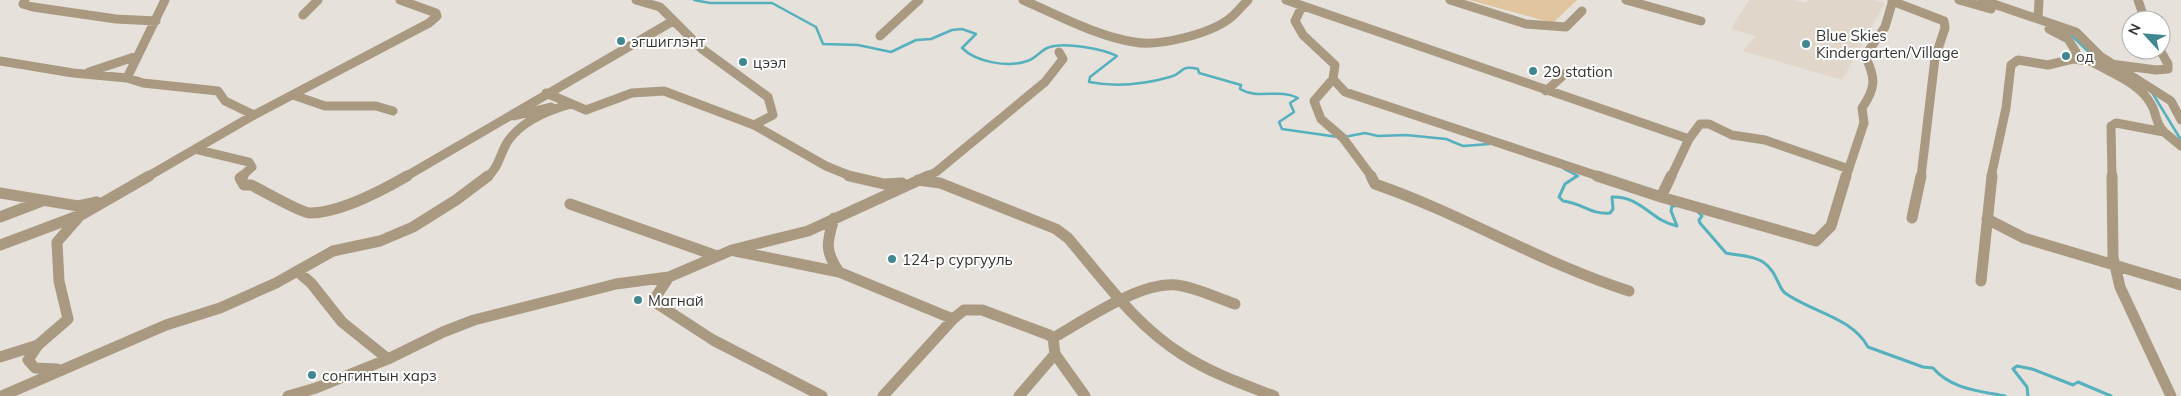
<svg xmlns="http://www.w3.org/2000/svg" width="2181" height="396" font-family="Mulish,sans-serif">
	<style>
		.built { fill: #e0d7ca }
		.green { fill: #e0c59f }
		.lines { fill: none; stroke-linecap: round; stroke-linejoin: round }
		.stream-far1 { stroke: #54b1bd; stroke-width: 2.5 }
		.stream { stroke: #54b1bd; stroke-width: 3 }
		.street-far1 { stroke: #aa9981; stroke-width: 9 }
		.street { stroke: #aa9981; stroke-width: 11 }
		.poi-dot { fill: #408790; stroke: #fff; stroke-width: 2 }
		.labels { text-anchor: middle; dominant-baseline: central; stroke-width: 4; stroke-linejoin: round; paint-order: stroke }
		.poi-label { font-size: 15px; fill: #363431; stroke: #fff; text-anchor: start }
	</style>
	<rect width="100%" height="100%" fill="#e6e1db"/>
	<!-- built -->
	<path class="built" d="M 1749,0 L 1793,0 L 1806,3 L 1808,0 L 1873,0 L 1885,3 L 1842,80 L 1743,51 L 1755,36 L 1731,29 Z"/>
	<!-- green -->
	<path class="green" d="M 1469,0 L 1577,0 L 1553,23 Z"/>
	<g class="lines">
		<!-- stream-far1 -->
		<path class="stream-far1" d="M 694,0 L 710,3 L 772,3 L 816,27 L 823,44 L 858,45 L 891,52 L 916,40 L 931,39 L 952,30 L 962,29 L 976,34 L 962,48 C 976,62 1008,68 1027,61 C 1036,59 1041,49 1050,47 C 1065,42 1103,49 1117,56 L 1090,77 L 1089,82 C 1115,87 1145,84 1170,77 C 1184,74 1179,64 1198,69 L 1199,73 L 1241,85 L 1240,89 C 1259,100 1279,88 1298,98 L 1290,103 L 1294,112 L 1279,122 L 1282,129 L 1338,137
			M 2068,32 L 2096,59
			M 2153,94 L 2181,140
			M 1344,137 L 1365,133 L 1378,136 L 1406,135 L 1446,139 L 1463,146 L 1489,144
			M 1564,169 L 1578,176 L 1576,177"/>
		<!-- stream -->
		<path class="stream" d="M 1577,176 L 1565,184 L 1559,197 L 1563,201 C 1582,203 1591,215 1610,213 L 1613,209 L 1612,197 C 1642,196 1651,221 1677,226 L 1671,211 L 1672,206 L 1675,206
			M 1698,212 L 1702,216 L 1699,220 L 1700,223 L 1726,253 C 1739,256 1752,255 1763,262 C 1777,271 1778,288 1785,293 C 1811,312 1852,317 1868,347 L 1923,367 L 1933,368 C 1951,389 1979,391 2005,396
			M 2028,396 L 2027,387 L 2013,369 L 2017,366 L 2032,369 L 2073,385 L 2078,382 L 2111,396"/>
		<!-- street-far1 -->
		<path class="street-far1" d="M 25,0 L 23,4 L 33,7 L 116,19 L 156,21
			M 165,0 L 127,78 L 143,83 L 218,91 L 225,101 L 254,115
			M 636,0 L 660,7 L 702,49 L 768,97 L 773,115 L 754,125 L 826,166 L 853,177
			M 1023,0 C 1058,15 1096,36 1134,42 C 1158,47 1209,34 1229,19 C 1236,14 1242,6 1248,0
			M 1286,0 L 1689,139
			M 1450,0 L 1526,24 L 1566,27 L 1582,11
			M 1626,0 L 1701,21
			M 1959,0 L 1991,9
			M 1982,0 L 2076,32 L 2100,56 L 2171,101 L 2181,120
			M 2138,0 L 2145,20
			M 1892,1 L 1944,21 L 1945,28 L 1935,58 L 1921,177
			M 1302,6 L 1295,21 L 1303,35 L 1335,65 L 1333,79 L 1345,92 L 1601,177
			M 303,15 L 318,0
			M 2038,18 L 2039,0
			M 2049,29 L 2068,39 L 2076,52 L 2073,59
			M 880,36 L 919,0
			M 0,61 L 73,73 L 127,78
			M 2094,63 C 2114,74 2140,84 2151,104 C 2157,114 2155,123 2164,132 L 2116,123 L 2111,126 L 2112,177
			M 89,72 L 137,56
			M 1333,79 L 1314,101 L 1321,119 L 1343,138 L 1372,177
			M 1546,91 L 1566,73
			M 546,93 L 586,110 L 632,93 L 664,91 L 754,125
			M 293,95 L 325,106 L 376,106 L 393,111
			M 514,116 L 551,107
			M 2164,132 L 2181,146
			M 195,149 L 249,162 L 252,167 L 241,177
			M 147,177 L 254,115 L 429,23 L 437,16 L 436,13 L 400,0
			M 405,177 L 673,21
			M 487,177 C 499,168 500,153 508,141 C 522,121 549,110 571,104
			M 925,177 L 936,172 L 1045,82 L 1063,59 L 1059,52
			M 1671,177 L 1689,139 L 1700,124 L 1709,124 L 1732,135 L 1765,140 L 1849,169
			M 1846,177 L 1864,123 L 1862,108 C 1876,88 1876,78 1865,56 L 1885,27 L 1893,0
			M 1991,177 L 2006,108 L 2011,65 L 2018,60 L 2048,65 L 2073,59 L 2156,70 L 2168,69 L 2168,64 L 2160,50"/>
		<!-- street -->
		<path class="street" d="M 243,176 L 240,178 L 244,185 L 251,185 C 262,190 301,213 310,213 C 339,213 383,190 407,176
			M 849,176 L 884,184 L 902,183
			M 1371,176 L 1375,184 C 1462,214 1541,263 1629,291
			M 1597,176 L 1661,197 L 1816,241 L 1831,226 L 1846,176
			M 2112,176 L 2113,257 L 2120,287 L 2171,396
			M 918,180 L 940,183 L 1056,229 L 1068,238 C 1103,279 1136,326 1183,355 C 1211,373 1243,384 1274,396
			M 0,193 L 78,206 L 97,202
			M 1661,197 L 1671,176
			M 570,204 L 717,256
			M 0,217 L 42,201
			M 834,218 C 827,242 824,250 839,272 L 953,319
			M 1912,218 L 1921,176
			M 1987,219 L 2024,238 L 2181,285
			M 0,245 L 83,214 L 149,176
			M 735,251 L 839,272
			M 297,271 L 311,283 L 342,322 L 388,359
			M 669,277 L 653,301 L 713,340 L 822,396
			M 1981,281 L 1992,176
			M 1053,338 C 1085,320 1139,282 1176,285 C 1196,287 1216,298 1235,304
			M 38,345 L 28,360 L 35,368 L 57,369
			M 0,357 L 38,345 L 68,319 L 59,281 L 57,242 L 78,218
			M 2,396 L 166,325 L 220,308 L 276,283 L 333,251 L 380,241 L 413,227 L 456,200 L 488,176
			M 288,396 L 316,388 L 388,359 L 443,332 L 474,320 L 616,284 L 669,277 L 732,250 L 808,231 L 928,176
			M 883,396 L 953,319 L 964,310 L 982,310 L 1049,335 L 1053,338 L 1055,354 L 1085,396
			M 1019,396 L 1055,354"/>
	</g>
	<!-- markers -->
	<g class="poi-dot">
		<circle cx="621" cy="41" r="5"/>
		<circle cx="1806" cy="44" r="5"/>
		<circle cx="2066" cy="56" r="5"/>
		<circle cx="743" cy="62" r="5"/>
		<circle cx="1533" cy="71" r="5"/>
		<circle cx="892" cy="259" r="5"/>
		<circle cx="638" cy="300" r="5"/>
		<circle cx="312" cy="375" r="5"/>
	</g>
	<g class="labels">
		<!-- poi labels -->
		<g class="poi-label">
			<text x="1816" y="35">Blue Skies<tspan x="1816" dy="17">Kindergarten/Village</tspan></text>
			<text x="631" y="41">эгшиглэнт</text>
			<text x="2076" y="56">од</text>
			<text x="753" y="62">цээл</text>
			<text x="1543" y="71">29 station</text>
			<text x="902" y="259">124-р сургууль</text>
			<text x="648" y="300">Магнай</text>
			<text x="322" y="375">сонгинтын харз</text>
		</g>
	</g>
	<!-- north arrow -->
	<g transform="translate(2146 35) rotate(296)"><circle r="24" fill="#ffffff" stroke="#afaead"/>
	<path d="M0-4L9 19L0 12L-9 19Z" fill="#408790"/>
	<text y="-8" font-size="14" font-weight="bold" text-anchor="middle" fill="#363431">N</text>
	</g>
</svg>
